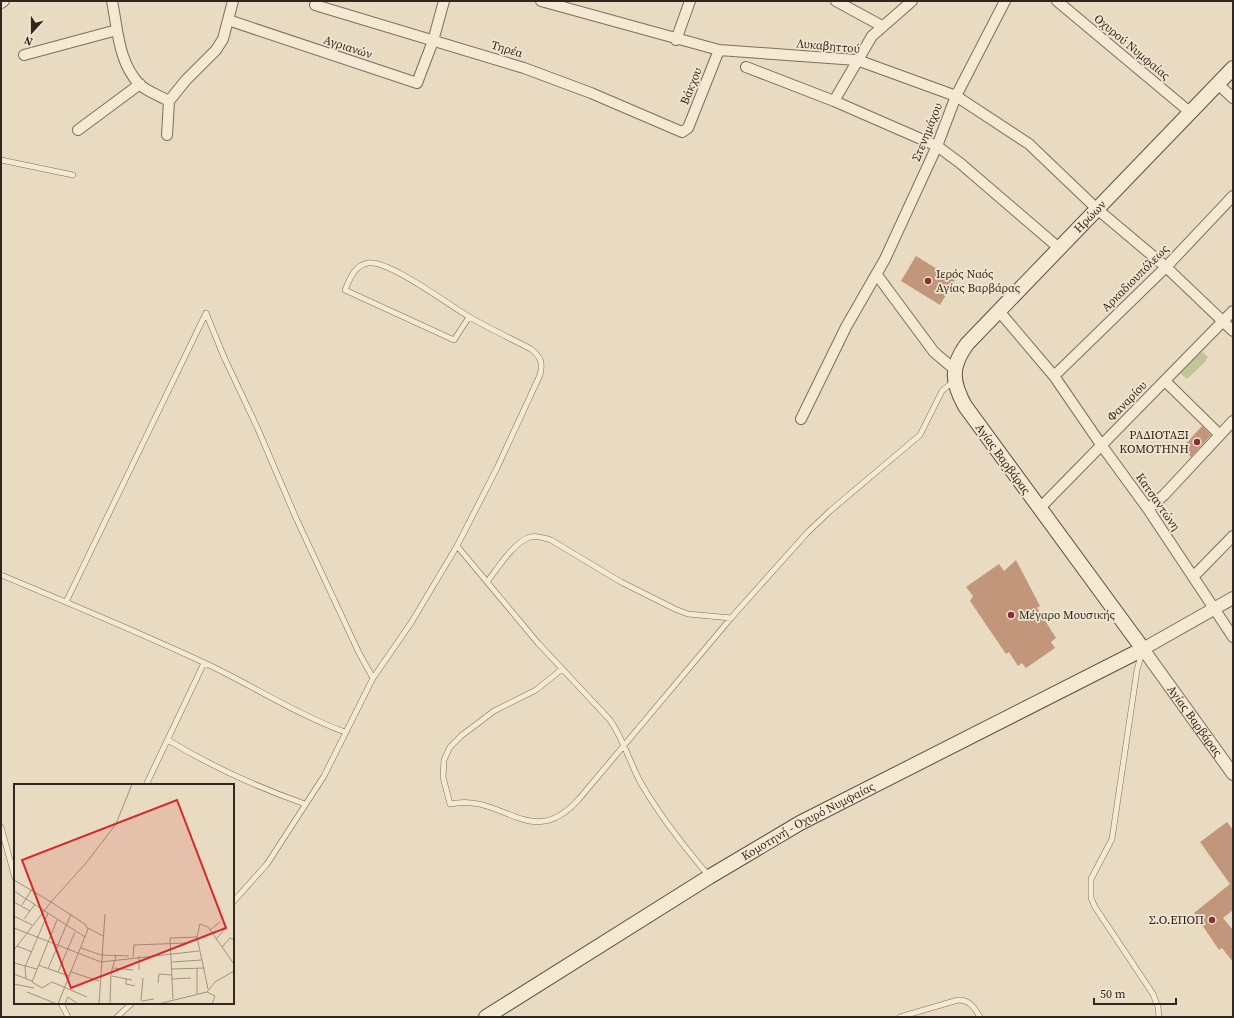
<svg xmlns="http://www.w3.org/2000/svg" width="1234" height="1018" font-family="'Source Serif 4',serif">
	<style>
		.green { fill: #c0c496 }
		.building { fill: #c2967b }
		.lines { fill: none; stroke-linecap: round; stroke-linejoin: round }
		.service-casing { stroke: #7f6d5b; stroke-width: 6 }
		.minor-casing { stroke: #7f6d5b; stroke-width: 12 }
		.tertiary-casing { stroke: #7f6d5b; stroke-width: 14 }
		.secondary-casing { stroke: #614e3e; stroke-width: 16 }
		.service { stroke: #f4e9d3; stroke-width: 5 }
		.minor { stroke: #f4e9d3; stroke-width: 10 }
		.tertiary { stroke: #f4e9d3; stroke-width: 12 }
		.secondary { stroke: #f4e9d3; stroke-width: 14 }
		.poi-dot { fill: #873134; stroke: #f0e6cf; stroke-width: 1.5 }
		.labels { text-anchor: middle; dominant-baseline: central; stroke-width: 3.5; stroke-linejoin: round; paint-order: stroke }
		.street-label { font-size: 12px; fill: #31261d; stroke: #f0e6cf }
		.poi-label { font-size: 12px; fill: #31261d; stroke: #f0e6cf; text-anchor: start }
		.inset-road { fill: none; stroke: #9f937f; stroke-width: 1 }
		.view { fill: #d62828; fill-opacity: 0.15; stroke: #d62828; stroke-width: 2 }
		.inset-edge { fill: none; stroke: #31261d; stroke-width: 2 }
	</style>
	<rect width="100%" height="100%" fill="#e8dbc1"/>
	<!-- green -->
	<path class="green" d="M 1202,352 L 1208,357 L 1204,363 L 1187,379 L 1179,372 Z"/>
	<!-- building -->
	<path class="building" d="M 916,256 L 955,280 L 940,305 L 901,281 Z
		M 1202,426 L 1211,435 L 1191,457 L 1182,448 Z
		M 1016,560 L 1040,606 L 1037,608 L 1056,638 L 1051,642 L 1055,648 L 1026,668 L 1022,663 L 1018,666 L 1009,652 L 1006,654 L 970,601 L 973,596 L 966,587 L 999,564 L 1004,571 Z
		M 1227,822 L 1233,830 L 1233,910 L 1223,918 L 1233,930 L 1233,962 L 1222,948 L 1219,950 L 1194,913 L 1230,884 L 1200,842 Z"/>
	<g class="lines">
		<!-- service casing -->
		<g class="service-casing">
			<path id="service" d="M 1,160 L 73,175
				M 206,313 L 224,357 L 257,427 L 296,518 L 359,653 L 373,678
				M 457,546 L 538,643 L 610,720 C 624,740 630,764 642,785 C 661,817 685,848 709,876
				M 1,575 C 71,604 141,633 209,665 C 255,687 298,715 345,732
				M 487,582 C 497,569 514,542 530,537 C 536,535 545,538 551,540 L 621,582 L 675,609 L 688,614 L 731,618
				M 66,602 L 206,313
				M 1142,652 L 1137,670 L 1112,839 L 1091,879 L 1091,898 L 1095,907 L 1153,994 L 1158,1007 L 1159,1017
				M 562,669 L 536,690 L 494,711 L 461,736 L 450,747 L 444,760 L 443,777 L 450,804 C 503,792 531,853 579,799 L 731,618 L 807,533 L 830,511 L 920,435 L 942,391 L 954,381
				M 168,740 C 212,767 257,787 305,804
				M 146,785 L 204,663
				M 1,827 L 15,878
				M 233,902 L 267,864 L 324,776 L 373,678 L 411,623 L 457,546 L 497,468 L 540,375 C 543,363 541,357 531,349 C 510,338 488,328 468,316 C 449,305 389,260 368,263 C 355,265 350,278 345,290 L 454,340 L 469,317
				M 61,1003 L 68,1017
				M 117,1017 L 132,1003
				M 900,1017 L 958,1000 C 970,1000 974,1007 980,1017"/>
		</g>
		<!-- minor casing -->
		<g class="minor-casing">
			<path id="minor" d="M 112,1 C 118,30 118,61 139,84 C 146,91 160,96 169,101
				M 541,1 L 719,50 L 857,60 L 956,96 L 1029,144 L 1097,209 L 1166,267 L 1233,331
				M 836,1 L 882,26
				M 1057,1 L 1191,113
				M 1,3 L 4,1
				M 315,5 L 524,68 L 591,93 L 682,132 L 688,128 L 719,50
				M 228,20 L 417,83 L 433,41 L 444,1
				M 676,40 L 690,1
				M 24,55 L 117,30
				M 746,67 L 834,101 L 937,146 L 960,163 L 1059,248
				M 1218,84 L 1233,98
				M 169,101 L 186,80 L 216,50 L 223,39 L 233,1
				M 834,101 L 872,36 L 912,1
				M 78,130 L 140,84
				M 167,135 L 169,101
				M 877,275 L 934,352 L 954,369
				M 998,310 L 1054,376 L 1102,446 L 1148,509 L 1233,637
				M 1054,376 L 1166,267 L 1233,196
				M 1165,381 L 1220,435
				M 801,419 L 846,327 L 885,259 L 937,146 L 956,96 L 1005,1
				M 1039,509 L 1233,311
				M 1148,509 L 1164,495 L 1233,421
				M 1193,577 L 1233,536"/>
		</g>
		<!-- tertiary casing -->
		<g class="tertiary-casing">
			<g id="tertiary">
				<path id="s1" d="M 1233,598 L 1143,649 L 1233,774"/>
			</g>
		</g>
		<!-- secondary casing -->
		<g class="secondary-casing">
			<g id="secondary">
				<path id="s2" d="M 486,1017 L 709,877 L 800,823 L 1143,649 L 965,406 C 952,382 950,367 967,344 L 1233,68"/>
			</g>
		</g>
		<!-- service -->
		<use href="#service" class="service"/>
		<!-- minor -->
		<use href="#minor" class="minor"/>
		<!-- tertiary -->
		<use href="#tertiary" class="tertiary"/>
		<!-- secondary -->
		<use href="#secondary" class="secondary"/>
	</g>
	<!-- markers -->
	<g class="poi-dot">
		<circle cx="928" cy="281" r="4"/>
		<circle cx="1197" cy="442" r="4"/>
		<circle cx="1011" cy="615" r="4"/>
		<circle cx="1212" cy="920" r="4"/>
	</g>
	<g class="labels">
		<!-- street labels -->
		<g class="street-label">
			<text transform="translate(828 46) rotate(5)">Λυκαβηττού</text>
			<text transform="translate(348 47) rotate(18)">Αγριανών</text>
			<text transform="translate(1132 47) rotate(40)">Οχυρού Νυμφαίας</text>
			<text transform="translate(507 49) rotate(17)">Τηρέα</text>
			<text transform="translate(691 86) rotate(-68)">Βάκχου</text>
			<text transform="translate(927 132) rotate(-68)">Στενημάχου</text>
			<text stroke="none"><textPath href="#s2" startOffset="1299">Ηρώων</textPath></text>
			<text transform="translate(1135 278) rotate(-45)">Αρκαδιουπόλεως</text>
			<text transform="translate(1127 401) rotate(-46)">Φαναρίου</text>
			<text transform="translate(1003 459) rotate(54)">Αγίας Βαρβάρας</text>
			<text transform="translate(1158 502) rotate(55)">Κατσαντώνη</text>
			<text stroke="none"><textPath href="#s1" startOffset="192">Αγίας Βαρβάρας</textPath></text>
			<text stroke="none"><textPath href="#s2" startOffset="377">Κομοτηνή - Οχυρό Νυμφαίας</textPath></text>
		</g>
		<!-- poi labels -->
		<g class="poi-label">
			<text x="936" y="274">Ιερός Ναός<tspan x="936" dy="14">Αγίας Βαρβάρας</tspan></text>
			<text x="1189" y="435" text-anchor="end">ΡΑΔΙΟΤΑΞΙ<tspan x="1189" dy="14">ΚΟΜΟΤΗΝΗ</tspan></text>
			<text x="1019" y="615">Μέγαρο Μουσικής</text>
			<text x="1204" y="920" text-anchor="end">Σ.Ο.ΕΠΟΠ</text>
		</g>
	</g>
	<!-- overview -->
	<g transform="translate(14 784)">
		<rect width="220" height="220" fill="#e8dbc1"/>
		<path class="inset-road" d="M 0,96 L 37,118 L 0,166M 0,107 L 71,153M 0,118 L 16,127M 8,121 L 18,105M 0,132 L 18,141M 10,135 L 21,120M 186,140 L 183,153 L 194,205M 186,140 L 194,143 L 220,180M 0,144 L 87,178 L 185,167M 74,144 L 89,152M 196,146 L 206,138M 202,155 L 213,143M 3,162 L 18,168M 208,163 L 216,154 L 220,156M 67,164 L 87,171 L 115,172M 125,172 L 125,186M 119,173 L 120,161 L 172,159M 158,178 L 188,176M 0,179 L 23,185M 24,181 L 55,192M 100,184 L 119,186M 34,185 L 57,130M 158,185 L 191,184M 44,188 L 61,148M 57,188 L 85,197M 0,190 L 18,197M 98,192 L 118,196M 12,194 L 11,183 L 34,129M 112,195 L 112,200 L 121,202M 158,195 L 177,194M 144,199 L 145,190 L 158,191M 0,200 L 20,204M 28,204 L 18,198 L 43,136M 28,204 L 38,198 L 73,213M 13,208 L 43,220M 193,208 L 201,198 L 220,187M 193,208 L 201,212 L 198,220M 183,210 L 183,184M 159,215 L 156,154 L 183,153M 127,217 L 129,194M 128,217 L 140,215M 44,220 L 74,145 L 71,140 L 37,118 L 72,79 L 102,40 L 118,0M 51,220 L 54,213 L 64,220M 85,220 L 91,130M 96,220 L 97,189 L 102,172M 144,220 L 193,208"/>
		<path class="view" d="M 163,16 L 212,144 L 57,204 L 8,76 Z"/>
		<rect width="220" height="220" class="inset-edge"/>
	</g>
	<!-- border -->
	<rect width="1234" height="1018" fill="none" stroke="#31261d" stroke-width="4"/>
	<!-- north arrow -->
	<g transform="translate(32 32) rotate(201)" stroke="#f0e6cf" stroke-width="3" paint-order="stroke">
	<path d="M0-3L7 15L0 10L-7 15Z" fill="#31261d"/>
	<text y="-6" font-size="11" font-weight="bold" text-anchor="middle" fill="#31261d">N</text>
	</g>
	<!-- scale -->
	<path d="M1094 998v6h82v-6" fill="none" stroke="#31261d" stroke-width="2"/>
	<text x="1100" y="998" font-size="12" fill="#31261d" stroke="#f0e6cf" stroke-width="3" paint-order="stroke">50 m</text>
</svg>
